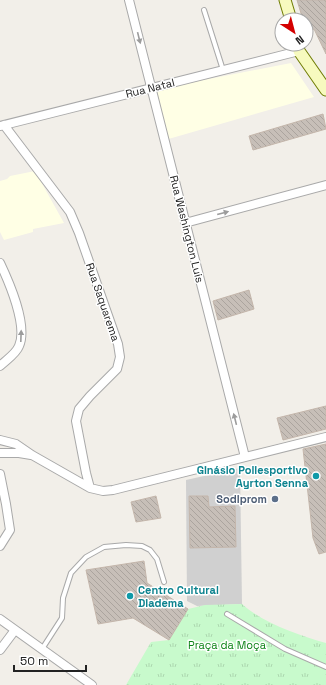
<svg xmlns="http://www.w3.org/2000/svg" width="326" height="685" font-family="'Space Grotesk',sans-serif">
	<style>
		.education { fill: #ffffe5 }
		.religious { fill: #d0d0d0 }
		.park { fill: url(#park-tufts) }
		.building { fill: url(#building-back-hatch); stroke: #c4b6ab }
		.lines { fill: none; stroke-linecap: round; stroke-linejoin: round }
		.service-casing { stroke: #a9a9a9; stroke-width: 6 }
		.minor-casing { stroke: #a9a9a9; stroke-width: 10 }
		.secondary-casing { stroke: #707d05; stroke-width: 13 }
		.service { stroke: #fff; stroke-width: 4 }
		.minor { stroke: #fff; stroke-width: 8 }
		.secondary { stroke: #f7fabf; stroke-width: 11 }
		.oneway { fill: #9c9c9c }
		.culture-dot { fill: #0f9aa8; stroke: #fff; stroke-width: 1.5 }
		.service-dot { fill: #5c6f8a; stroke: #fff; stroke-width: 1.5 }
		.labels { text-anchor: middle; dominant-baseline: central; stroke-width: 3; stroke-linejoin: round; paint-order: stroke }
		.street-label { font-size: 11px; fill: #222; stroke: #fff }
		.culture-label { font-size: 11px; font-weight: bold; fill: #0d838f; stroke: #fff; text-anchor: end }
		.service-label { font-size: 11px; font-weight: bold; fill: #4e5e75; stroke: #fff; text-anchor: end }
		.park-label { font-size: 11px; fill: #0c8416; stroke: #fff }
	</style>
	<defs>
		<pattern id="park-tufts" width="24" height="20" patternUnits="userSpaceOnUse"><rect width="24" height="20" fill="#c8facc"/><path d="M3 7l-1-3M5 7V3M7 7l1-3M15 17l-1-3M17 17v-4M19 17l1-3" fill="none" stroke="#acd6af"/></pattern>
		<pattern id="building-back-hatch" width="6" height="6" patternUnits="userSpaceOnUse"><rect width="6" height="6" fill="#c7bfb8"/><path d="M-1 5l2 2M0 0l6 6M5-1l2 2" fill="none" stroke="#aba49e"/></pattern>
	</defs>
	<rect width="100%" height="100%" fill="#f2efe9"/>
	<!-- education -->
	<path class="education" d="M 291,63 L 314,97 L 165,140 L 153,90 Z
		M 35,171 L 64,223 L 33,229 L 33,232 L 4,240 L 0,232 L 0,181 L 7,179 L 10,176 Z"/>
	<!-- religious -->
	<path class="religious" d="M 240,468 L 242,604 L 197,606 L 187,601 L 186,480 Z"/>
	<!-- park -->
	<path class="park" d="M 242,604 C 263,623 298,635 326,643 L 326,685 L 126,685 L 151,642 L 169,640 L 188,609 L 205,605 Z"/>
	<!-- building -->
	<path class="building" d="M 297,0 L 326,0 L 326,54 L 314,29 L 306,33 L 306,20 L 303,20 Z
		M 323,114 L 326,129 L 253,150 L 249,136 Z
		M 249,290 L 254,309 L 218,320 L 213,301 Z
		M 326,406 L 326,429 L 283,440 L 277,418 Z
		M 326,444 L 326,552 L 319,554 L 313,538 L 303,449 Z
		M 156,496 L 161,518 L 136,522 L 131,502 Z
		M 189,496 L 208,496 L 209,507 L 235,506 L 236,547 L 190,548 Z
		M 144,561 L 147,583 L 188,609 L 169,640 L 133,618 L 98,624 L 86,570 Z"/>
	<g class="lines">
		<!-- service casing -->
		<g class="service-casing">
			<path id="service" d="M 204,10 L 223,70
				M 227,614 L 285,649 L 326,667
				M 42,649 L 62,618 L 63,598 L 71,573 L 86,557 L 104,547 L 126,545 L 142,546 L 150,550 L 157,559 L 164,582"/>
		</g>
		<!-- minor casing -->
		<g class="minor-casing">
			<path id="minor" d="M 129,0 L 245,457
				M 4,125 L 70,212 L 79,233 L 118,344 L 120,357 L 117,369 L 90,396 L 79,409 L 76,421 L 86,473 L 90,488
				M 0,126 L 299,51
				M 185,223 L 326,185
				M 0,263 C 9,282 28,326 19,346 C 16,354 6,360 0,366
				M 0,440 L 16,444 L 32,455 L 90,488 L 103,491 L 113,490 L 326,437
				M 0,453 L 19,453 L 31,455
				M 0,474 L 6,504 L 10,530 L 0,546
				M 0,619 L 92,685
				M 0,650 L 15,630"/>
		</g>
		<!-- secondary casing -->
		<g class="secondary-casing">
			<path id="secondary" d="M 285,0 L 291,20
				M 297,44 L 299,51 L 326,90"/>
		</g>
		<!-- service -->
		<use href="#service" class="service"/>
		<!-- minor -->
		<use href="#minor" class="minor"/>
		<!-- secondary -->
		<use href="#secondary" class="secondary"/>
	</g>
	<!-- one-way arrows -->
	<defs><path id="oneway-solid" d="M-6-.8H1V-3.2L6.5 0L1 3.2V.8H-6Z"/></defs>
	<g class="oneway">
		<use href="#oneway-solid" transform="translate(139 38) rotate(76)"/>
		<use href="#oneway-solid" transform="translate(223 213) rotate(-15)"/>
		<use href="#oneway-solid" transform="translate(21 336) rotate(-88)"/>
		<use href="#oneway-solid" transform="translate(235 419) rotate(-104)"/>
	</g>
	<!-- markers -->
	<g class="culture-dot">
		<circle cx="316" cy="476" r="4"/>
		<circle cx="130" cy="596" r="4"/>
	</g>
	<circle class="service-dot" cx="275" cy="499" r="4"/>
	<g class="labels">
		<!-- street labels -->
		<g class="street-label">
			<text transform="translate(150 88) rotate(-14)">Rua Natal</text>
			<text transform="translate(187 229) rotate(76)">Rua Washington Luis</text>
			<text transform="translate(103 302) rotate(71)">Rua Saquarema</text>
		</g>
		<!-- culture labels -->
		<g class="culture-label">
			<text x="308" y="470">Ginásio Poliesportivo<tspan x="308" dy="13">Ayrton Senna</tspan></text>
			<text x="138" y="590" text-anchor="start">Centro Cultural<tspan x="138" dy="13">Diadema</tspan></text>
		</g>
		<!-- service labels -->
		<g class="service-label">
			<text x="267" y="499">Sodiprom</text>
		</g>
		<!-- park labels -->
		<g class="park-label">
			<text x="227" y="645">Praça da Moça</text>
		</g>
	</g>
	<!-- north arrow -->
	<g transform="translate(294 32) rotate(144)"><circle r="19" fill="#ffffff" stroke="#a7a7a7"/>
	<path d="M0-3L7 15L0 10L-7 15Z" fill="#d40000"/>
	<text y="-6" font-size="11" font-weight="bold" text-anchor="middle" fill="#222222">N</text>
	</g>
	<!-- scale -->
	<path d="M14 665v6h72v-6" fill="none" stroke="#222222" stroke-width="2"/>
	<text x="20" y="665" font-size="12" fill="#222222" stroke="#ffffff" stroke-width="3" paint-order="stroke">50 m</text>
</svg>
